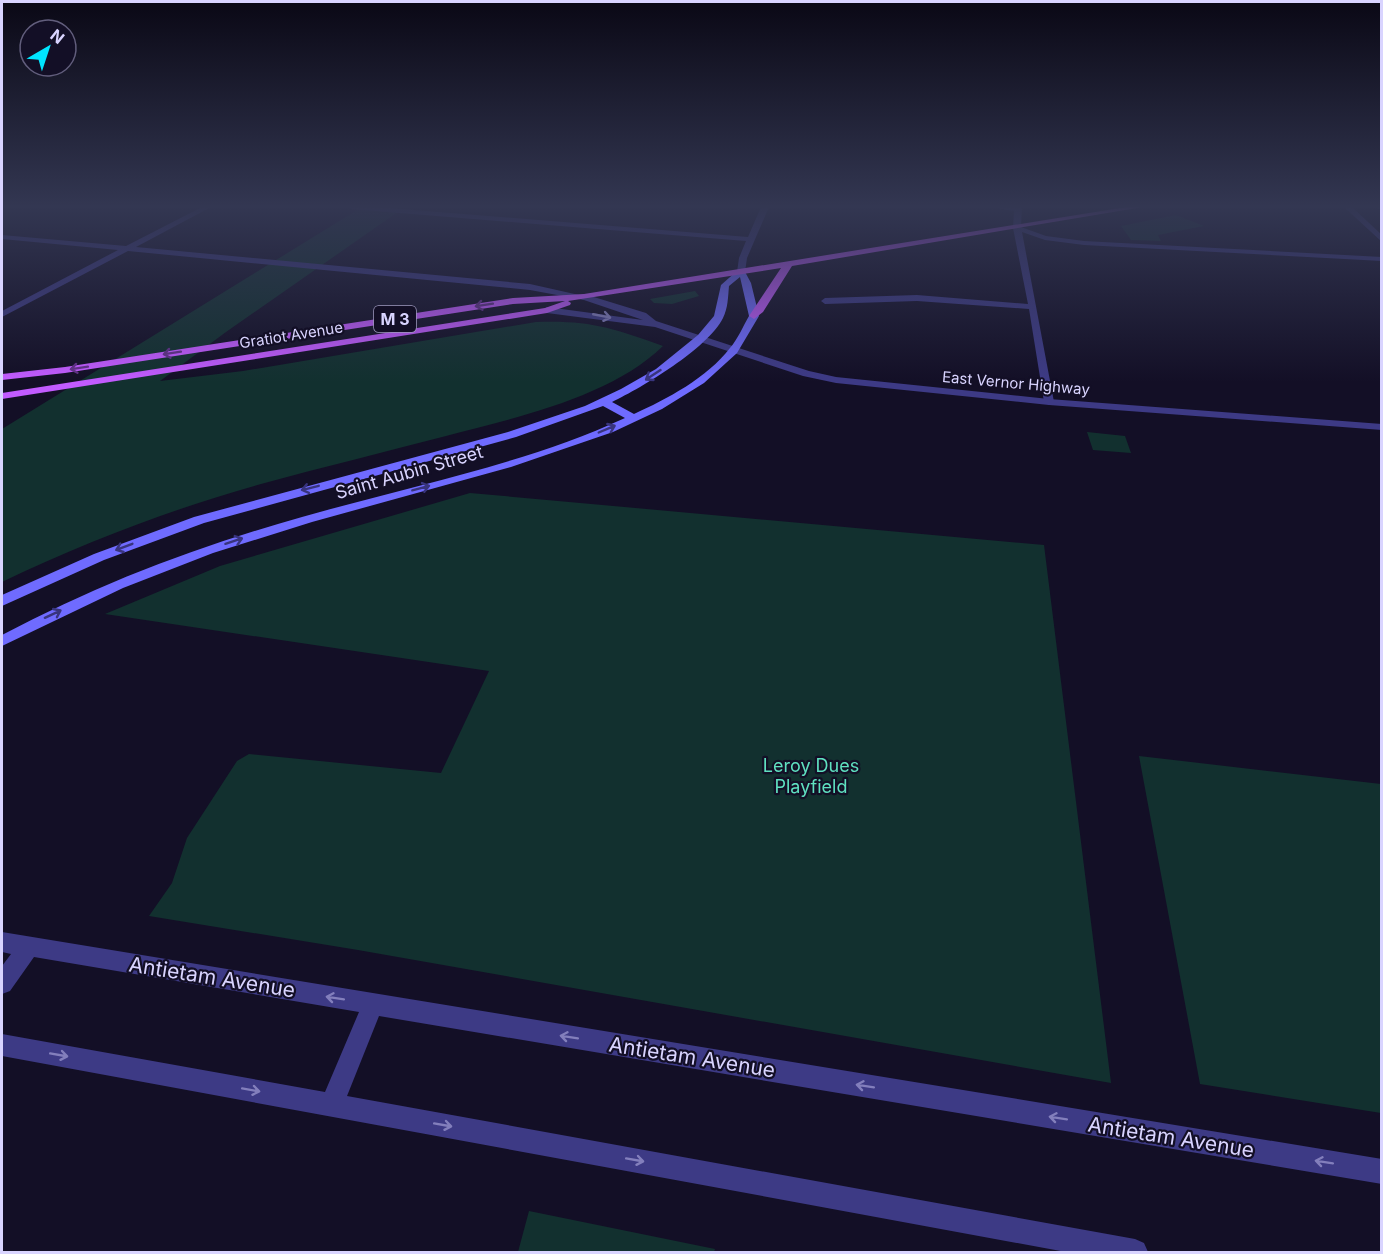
<svg xmlns="http://www.w3.org/2000/svg" width="1383" height="1254" font-family="Inter,sans-serif">
	<style>
		.green { fill: #12302f }
		.lines { fill: none; stroke-linecap: round; stroke-linejoin: round }
		.minor { fill: #3d3a85; fill-rule: evenodd }
		.tertiary { fill: #3d3a85; fill-rule: evenodd }
		.secondary { fill: #6f6bff; fill-rule: evenodd }
		.primary { fill: #c25bff; fill-rule: evenodd }
		.oneway { stroke: #623188 }
		.oneway2 { stroke: #837fbc }
		.oneway3 { stroke: #38347d }
		.labels { text-anchor: middle; dominant-baseline: central; stroke-width: 4.5; stroke-linejoin: round; paint-order: stroke }
		.far-street-label { font-size: 15px; fill: #d9d4ff; stroke: #130f26 }
		.shield { fill: #130f26; stroke: #9e99be; stroke-width: 1.5 }
		.shield-label { font-size: 16px; font-weight: bold; fill: #d9d4ff }
		.street-label { font-size: 18px; fill: #d9d4ff; stroke: #130f26 }
		.park-label { font-size: 18px; fill: #5fe0c0; stroke: #130f26 }
		.near-street-label { font-size: 21px; fill: #d9d4ff; stroke: #130f26 }
	</style>
	<rect width="100%" height="100%" fill="#130f26"/>
	<!-- green -->
	<path class="green" d="M 362,207 L 405,207 L 226,332 L 160,381 L 243,371 L 536,322 C 590,320 613,328 663,346 C 611,397 515,418 446,436 C 385,452 323,467 261,484 C 172,509 85,542 2,582 L 2,429 Z
		M 1176,215 L 1204,226 L 1158,235 L 1161,241 L 1131,240 L 1121,226 Z
		M 695,291 L 699,296 L 672,304 L 654,303 L 650,299 Z
		M 1087,432 L 1125,436 L 1131,453 L 1093,450 Z
		M 470,493 L 1044,545 L 1111,1083 L 358,950 L 149,916 L 172,883 L 187,838 L 237,761 L 249,754 L 441,773 L 489,671 L 105,614 L 220,566 Z
		M 1139,756 L 1381,784 L 1381,1113 L 1200,1084 Z
		M 529,1211 L 715,1249 L 714,1252 L 518,1252 Z"/>
	<g class="lines">
		<!-- minor -->
		<path class="minor" d="M 202,207 L 211,207 L 136,247 L 530,284 L 588,297 L 584,300 L 530,290 L 128,251 L 2,317 L 2,311 L 118,250 L 2,239 L 2,235 L 126,246 Z
			M 347,207 L 377,207 L 748,237 L 761,207 L 769,207 L 747,258 L 745,272 L 741,275 L 737,272 L 739,258 L 746,241 L 351,209 Z
			M 990,207 L 1022,207 L 1021,227 L 1046,236 L 1084,241 L 1382,257 L 1382,261 L 1084,245 L 1045,240 L 1022,232 L 1054,402 L 1049,405 L 1044,402 L 1029,309 L 917,301 L 825,304 L 821,301 L 825,298 L 917,295 L 1028,304 L 1013,228 L 1014,211 Z
			M 1377,207 L 1382,207 L 1382,209 L 1378,209 Z"/>
		<!-- tertiary -->
		<path class="tertiary" d="M 1344,207 L 1352,207 L 1382,235 L 1382,242 Z
			M 584,294 L 646,313 L 656,321 L 809,371 L 836,377 L 1049,399 L 1382,424 L 1382,430 L 1049,405 L 836,383 L 803,376 L 655,327 L 547,313 L 542,310 L 547,307 L 643,320 L 581,299 L 581,295 Z
			M 2,932 L 1382,1159 L 1382,1184 L 379,1016 L 347,1096 L 1135,1239 L 1144,1243 L 1148,1252 L 1066,1252 L 2,1056 L 2,1034 L 325,1092 L 359,1012 L 34,957 L 10,991 L 2,994 L 2,966 L 11,954 L 2,952 Z"/>
		<!-- secondary -->
		<path class="secondary" d="M 738,270 L 744,270 L 751,283 L 759,316 L 737,353 L 704,383 L 662,409 L 613,432 L 511,467 L 312,522 L 213,553 L 123,588 L 2,646 L 2,635 C 98,584 198,546 302,517 C 410,486 523,465 625,418 L 603,406 L 516,437 L 204,523 L 104,560 L 2,606 L 2,595 L 94,554 L 194,517 L 508,432 L 585,406 L 621,389 L 656,369 L 698,335 L 714,316 L 721,285 ZM 740,277 L 749,316 C 743,326 738,339 730,348 C 707,378 667,399 634,414 L 612,402 C 643,387 707,349 723,318 C 728,308 728,297 729,286 Z"/>
		<!-- primary -->
		<path class="primary" d="M 1126,207 L 1143,207 L 792,266 L 763,312 L 754,319 L 749,316 L 781,268 L 568,301 L 571,303 L 570,305 L 547,313 L 2,399 L 2,393 L 545,308 L 565,301 L 513,304 L 65,373 L 2,380 L 2,374 L 65,367 L 513,298 L 584,294 Z"/>
	</g>
	<!-- one-way arrows -->
	<defs><path id="oneway-shaft" d="M-6 0H5M1.5-3L5.5 0L1.5 3" fill="none" stroke-width="1.6" stroke-linecap="round" stroke-linejoin="round" transform="scale(1.5)"/></defs>
	<g class="oneway">
		<use href="#oneway-shaft" transform="translate(484 305) rotate(171)"/>
		<use href="#oneway-shaft" transform="translate(172 353) rotate(171)"/>
		<use href="#oneway-shaft" transform="translate(79 368) rotate(171)"/>
	</g>
	<g class="oneway2">
		<use href="#oneway-shaft" transform="translate(602 316) rotate(11)"/>
		<use href="#oneway-shaft" transform="translate(335 998) rotate(-171)"/>
		<use href="#oneway-shaft" transform="translate(569 1037) rotate(-171)"/>
		<use href="#oneway-shaft" transform="translate(59 1055) rotate(10)"/>
		<use href="#oneway-shaft" transform="translate(865 1086) rotate(-171)"/>
		<use href="#oneway-shaft" transform="translate(251 1090) rotate(10)"/>
		<use href="#oneway-shaft" transform="translate(1058 1118) rotate(-171)"/>
		<use href="#oneway-shaft" transform="translate(443 1125) rotate(10)"/>
		<use href="#oneway-shaft" transform="translate(635 1160) rotate(10)"/>
		<use href="#oneway-shaft" transform="translate(1324 1162) rotate(-171)"/>
	</g>
	<g class="oneway3">
		<use href="#oneway-shaft" transform="translate(653 375) rotate(147)"/>
		<use href="#oneway-shaft" transform="translate(607 429) rotate(-23)"/>
		<use href="#oneway-shaft" transform="translate(310 488) rotate(166)"/>
		<use href="#oneway-shaft" transform="translate(421 488) rotate(-15)"/>
		<use href="#oneway-shaft" transform="translate(234 541) rotate(-18)"/>
		<use href="#oneway-shaft" transform="translate(124 547) rotate(159)"/>
		<use href="#oneway-shaft" transform="translate(53 614) rotate(-25)"/>
	</g>
	<!-- sky -->
	<linearGradient id="sky" x2="0" y2="1"><stop stop-color="#0a0815"/><stop offset="0.54" stop-color="#333752"/><stop offset="1" stop-color="#333752" stop-opacity="0"/></linearGradient>
	<rect width="1383" height="382" fill="url(#sky)"/>
	<g class="labels">
		<!-- far-street labels -->
		<g class="far-street-label">
			<text transform="translate(291 335) rotate(-9)">Gratiot Avenue</text>
			<text transform="translate(1016 383) rotate(5)">East Vernor Highway</text>
		</g>
		<!-- shield labels -->
		<rect class="shield" x="374" y="306" width="42" height="26" rx="4.5"/>
		<g class="shield-label">
			<text x="395" y="319">M 3</text>
		</g>
		<!-- street labels -->
		<g class="street-label">
			<text transform="translate(409 472) rotate(-16)">Saint Aubin Street</text>
		</g>
		<!-- park labels -->
		<g class="park-label">
			<text x="811" y="765">Leroy Dues<tspan x="811" dy="21">Playfield</tspan></text>
		</g>
		<!-- near-street labels -->
		<g class="near-street-label">
			<text transform="translate(212 977) rotate(9)">Antietam Avenue</text>
			<text transform="translate(692 1057) rotate(9)">Antietam Avenue</text>
			<text transform="translate(1171 1137) rotate(9)">Antietam Avenue</text>
		</g>
	</g>
	<!-- border -->
	<rect width="1383" height="1254" fill="none" stroke="#d9d4ff" stroke-width="6"/>
	<!-- north arrow -->
	<g transform="translate(48 48) rotate(39)"><circle r="28" fill="#130f26" stroke="#625e7d" stroke-width="1.5"/>
	<path d="M0-4.5L10 22L0 15L-10 22Z" fill="#00e5ff"/>
	<text y="-9" font-size="16" font-weight="bold" text-anchor="middle" fill="#d9d4ff">N</text>
	</g>
</svg>
